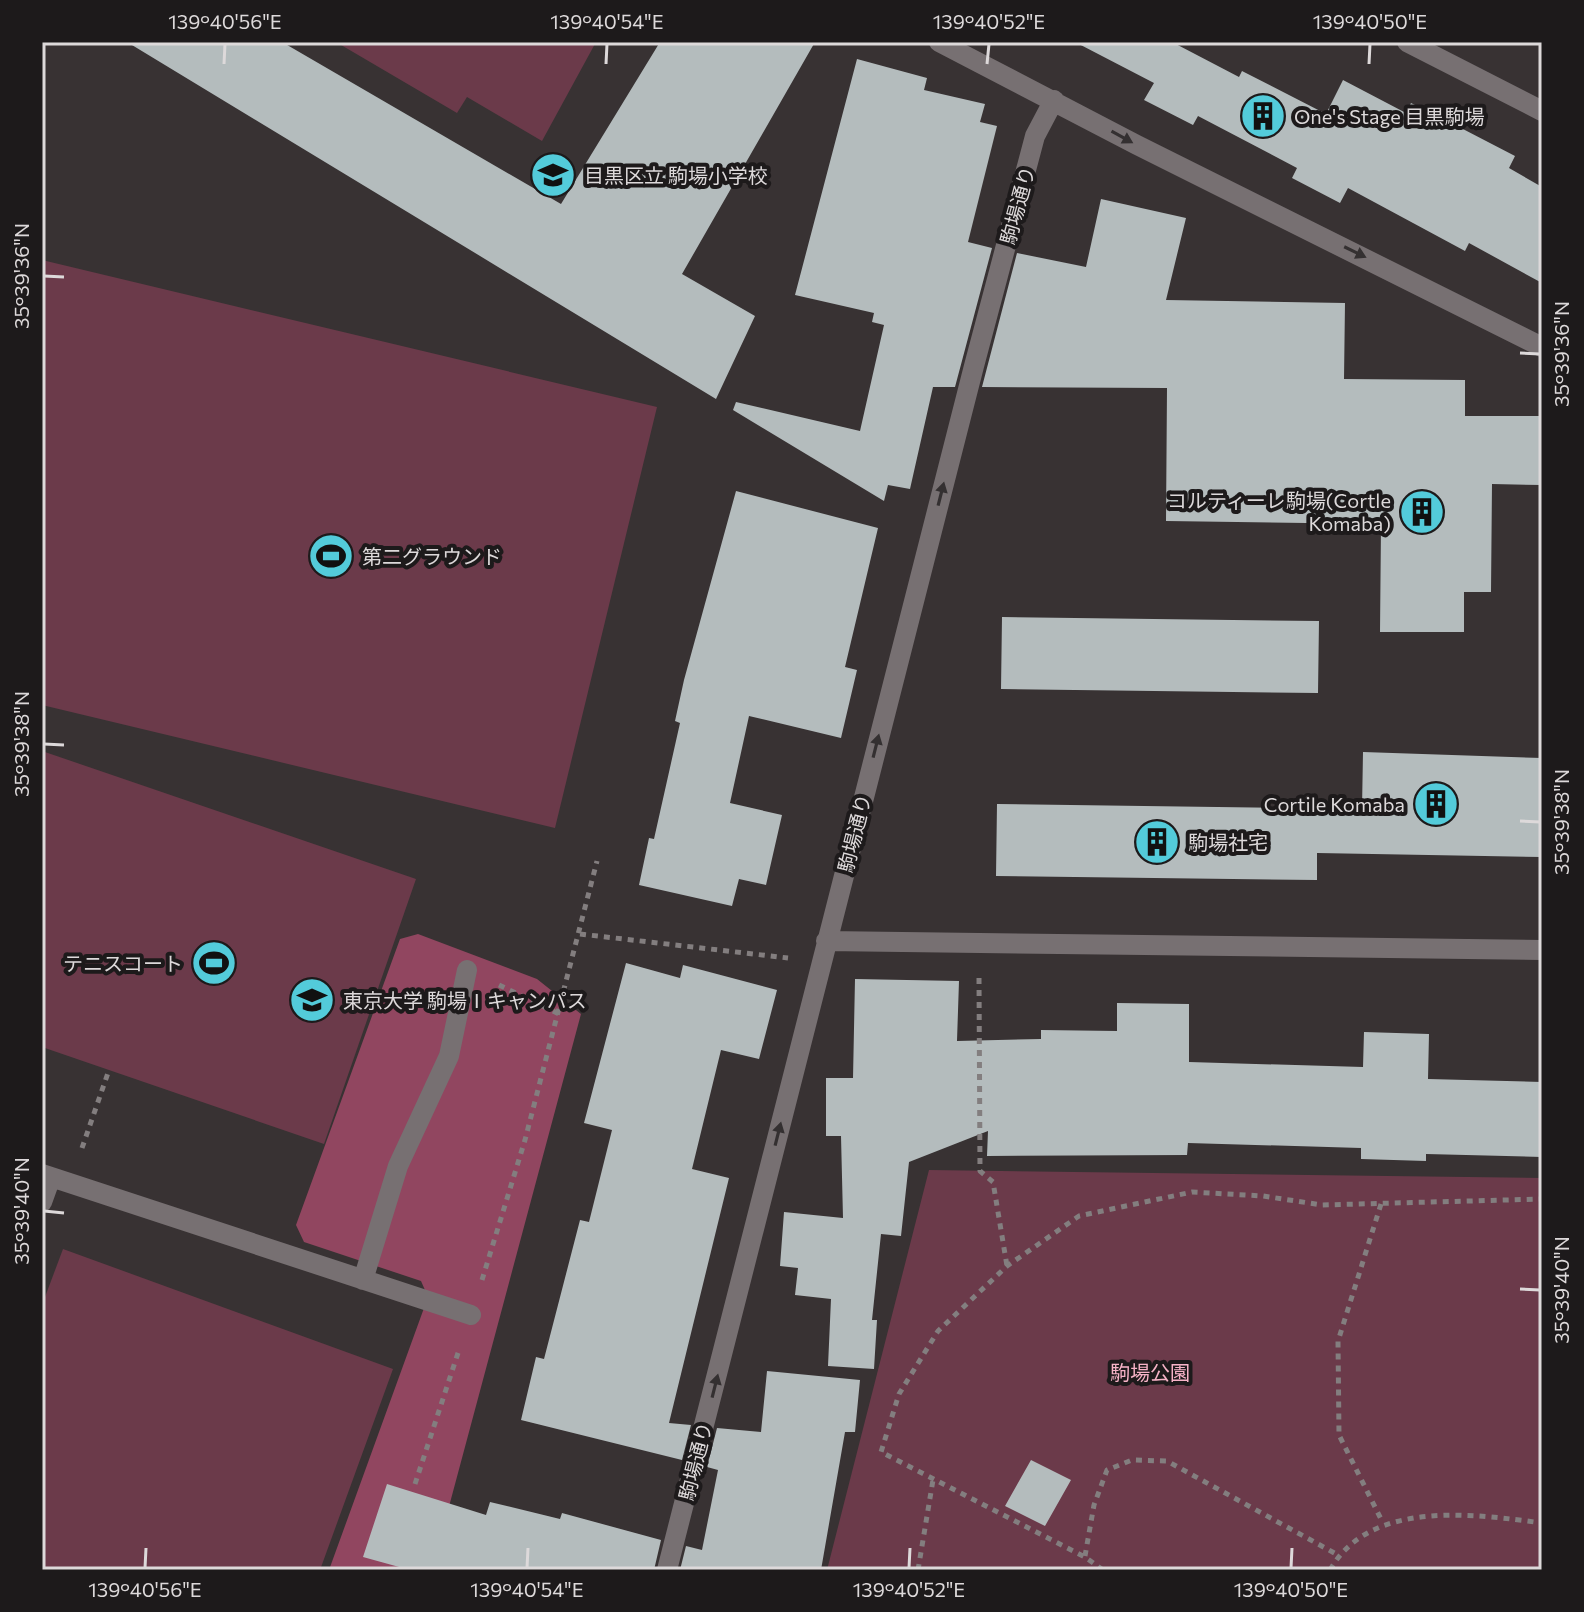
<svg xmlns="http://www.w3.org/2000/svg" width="1584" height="1612" font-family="Commissioner,'Noto Sans JP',sans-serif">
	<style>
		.green { fill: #6b3a4a }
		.forest { fill: #914660 }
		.building { fill: #b4bcbd }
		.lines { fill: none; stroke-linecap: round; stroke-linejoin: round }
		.path { stroke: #837e7f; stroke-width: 5; stroke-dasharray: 6 6; stroke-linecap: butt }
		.service { stroke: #777072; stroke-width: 20 }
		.minor { stroke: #777072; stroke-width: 20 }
		.oneway { fill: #343031 }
		.ticks { fill: none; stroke: #ddd9da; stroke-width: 3 }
		.labels { text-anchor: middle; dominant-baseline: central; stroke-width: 8; stroke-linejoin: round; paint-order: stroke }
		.poi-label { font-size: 20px; fill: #ddd9da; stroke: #1d1a1b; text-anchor: start }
		.street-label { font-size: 20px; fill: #ddd9da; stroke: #1d1a1b }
		.park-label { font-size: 20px; fill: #f6b3c7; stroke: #1d1a1b }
		.neatline { fill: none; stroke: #ddd9da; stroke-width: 3 }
		.ticks-label { font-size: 20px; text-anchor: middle; fill: #ddd9da }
	</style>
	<rect width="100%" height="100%" fill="#383233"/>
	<!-- green -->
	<path class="green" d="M 336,42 L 596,42 L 542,141 L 467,97 L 457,113 Z
		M 42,260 L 657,407 L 555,828 L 42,705 Z
		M 42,751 L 416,879 L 324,1144 L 42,1047 Z
		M 929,1170 L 1542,1178 L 1542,1570 L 827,1570 Z
		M 63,1249 L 393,1369 L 320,1570 L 42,1570 L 42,1305 Z"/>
	<!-- forest -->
	<path class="forest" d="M 418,934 L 537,979 L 581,1014 L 432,1570 L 329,1570 L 428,1297 L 421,1281 L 304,1242 L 296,1225 L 400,939 Z"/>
	<!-- building -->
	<path class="building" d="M 127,42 L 282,42 L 561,204 L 660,42 L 815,42 L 682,274 L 755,316 L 716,399 Z
		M 1075,42 L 1172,42 L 1239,77 L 1242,71 L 1326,114 L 1343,80 L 1406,113 L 1411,103 L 1461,128 L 1515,156 L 1509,168 L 1542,187 L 1542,283 L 1469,243 L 1465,251 L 1348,188 L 1340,203 L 1292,178 L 1297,168 L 1198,116 L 1193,125 L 1144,100 L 1154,83 Z
		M 857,59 L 927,78 L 924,90 L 985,104 L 980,122 L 997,126 L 968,242 L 992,248 L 955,387 L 933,387 L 910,489 L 888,485 L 884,501 L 733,410 L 736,402 L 860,431 L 884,325 L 872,322 L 874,313 L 795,295 Z
		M 1101,199 L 1186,218 L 1166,300 L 1345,303 L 1344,379 L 1465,380 L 1465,416 L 1542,416 L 1542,485 L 1492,484 L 1491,592 L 1464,592 L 1464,632 L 1380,632 L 1381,524 L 1166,521 L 1167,388 L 982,387 L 1017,253 L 1086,267 Z
		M 736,491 L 878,528 L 845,667 L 857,670 L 841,738 L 749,716 L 730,803 L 782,815 L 766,885 L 739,879 L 732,906 L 639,885 L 649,838 L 654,839 L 680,723 L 675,721 L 684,680 Z
		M 1002,617 L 1319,621 L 1318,693 L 1001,689 Z
		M 1363,752 L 1542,758 L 1542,857 L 1317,853 L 1317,880 L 996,876 L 997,804 L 1362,809 Z
		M 626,963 L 680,978 L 683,965 L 777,990 L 759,1059 L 721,1050 L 692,1169 L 729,1178 L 669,1423 L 691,1425 L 682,1460 L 521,1420 L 536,1357 L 544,1359 L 580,1220 L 589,1222 L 612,1130 L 584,1123 Z
		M 855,979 L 959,981 L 957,1041 L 1041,1039 L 1041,1030 L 1117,1031 L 1117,1003 L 1189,1004 L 1189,1062 L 1363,1067 L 1364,1032 L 1429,1034 L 1428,1079 L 1542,1082 L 1542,1157 L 1426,1154 L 1426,1161 L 1361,1159 L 1361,1148 L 1188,1143 L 1187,1155 L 987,1156 L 988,1131 L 909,1162 L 901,1236 L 881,1234 L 872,1320 L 877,1320 L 874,1369 L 828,1366 L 831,1299 L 795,1295 L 798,1268 L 780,1266 L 784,1212 L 843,1218 L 841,1136 L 826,1136 L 826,1078 L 853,1078 Z
		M 767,1371 L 860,1380 L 855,1432 L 845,1432 L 821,1570 L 680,1570 L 686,1546 L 702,1550 L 718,1470 L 707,1467 L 717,1428 L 761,1432 Z
		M 1031,1460 L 1071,1480 L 1045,1526 L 1005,1506 Z
		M 387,1484 L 486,1515 L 490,1502 L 560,1519 L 562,1513 L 661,1540 L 654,1570 L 410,1570 L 363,1557 Z"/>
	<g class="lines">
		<!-- path -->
		<path class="path" d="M 580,934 L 788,958
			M 979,978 L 980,1171 L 993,1182 L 1007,1266
			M 499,985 L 559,1014
			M 82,1148 L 109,1070
			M 1381,1204 L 1338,1341 L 1339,1435 L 1383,1523
			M 482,1280 L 525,1140 L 597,861
			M 415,1484 L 459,1350
			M 1085,1556 L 1094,1505 L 1107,1470 L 1132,1460 L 1167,1461 L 1338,1555
			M 918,1570 L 933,1480
			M 1103,1570 L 1085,1557 L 881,1452 L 899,1394 L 938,1331 L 1007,1266 L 1079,1216 L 1192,1192 L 1263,1196 L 1322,1205 L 1542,1199
			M 1330,1570 C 1370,1499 1474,1514 1542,1523"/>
		<!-- service -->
		<path class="service" d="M 42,1174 L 471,1315
			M 42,1202 L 51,1177
			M 363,1280 L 398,1166 L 449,1056 L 467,970"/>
		<!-- minor -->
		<path class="minor" d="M 939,42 L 1137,145 L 1542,347
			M 1407,42 L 1542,111
			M 826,941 L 1542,950
			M 667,1570 L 974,366 L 1035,136 L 1054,100"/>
	</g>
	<!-- one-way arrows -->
	<defs><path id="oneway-solid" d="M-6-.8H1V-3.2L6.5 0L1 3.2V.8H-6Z" transform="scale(2)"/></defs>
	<g class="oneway">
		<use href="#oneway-solid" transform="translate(1122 137) rotate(29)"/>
		<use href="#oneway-solid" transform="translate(1355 252) rotate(26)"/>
		<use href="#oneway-solid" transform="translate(941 494) rotate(-76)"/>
		<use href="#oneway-solid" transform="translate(876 746) rotate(-76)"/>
		<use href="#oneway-solid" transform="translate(778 1134) rotate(-76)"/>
		<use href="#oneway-solid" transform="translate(715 1386) rotate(-76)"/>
	</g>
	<!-- ticks -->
	<path class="ticks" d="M 224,64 L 225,44M 606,64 L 607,44M 987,64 L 989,44M 1369,64 L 1370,44M 44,276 L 64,277M 1520,353 L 1540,354M 44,744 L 64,745M 1520,821 L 1540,822M 44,1211 L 64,1213M 1520,1289 L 1540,1290M 145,1568 L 146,1548M 527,1568 L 528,1548M 909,1568 L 910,1548M 1291,1568 L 1292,1548"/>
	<!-- icons -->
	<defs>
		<g id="building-disc" transform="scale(2.3)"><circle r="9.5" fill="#53cbda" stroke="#1d1a1b"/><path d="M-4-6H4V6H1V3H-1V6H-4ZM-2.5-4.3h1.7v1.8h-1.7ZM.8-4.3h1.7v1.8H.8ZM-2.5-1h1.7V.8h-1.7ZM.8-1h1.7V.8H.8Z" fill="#111"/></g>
		<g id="school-disc" transform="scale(2.3)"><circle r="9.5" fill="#53cbda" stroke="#1d1a1b"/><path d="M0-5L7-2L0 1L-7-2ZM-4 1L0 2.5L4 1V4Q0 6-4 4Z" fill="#111"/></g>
		<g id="stadium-disc" transform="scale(2.3)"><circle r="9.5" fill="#53cbda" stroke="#1d1a1b"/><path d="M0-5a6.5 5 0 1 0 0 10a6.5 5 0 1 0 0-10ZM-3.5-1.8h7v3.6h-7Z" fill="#111"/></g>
		<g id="university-disc" transform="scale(2.3)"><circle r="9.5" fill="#53cbda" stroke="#1d1a1b"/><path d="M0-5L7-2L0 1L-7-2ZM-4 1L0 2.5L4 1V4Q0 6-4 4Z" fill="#111"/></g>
	</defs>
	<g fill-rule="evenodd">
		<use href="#building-disc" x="1263" y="116"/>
		<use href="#school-disc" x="553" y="175"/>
		<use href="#building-disc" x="1422" y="512"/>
		<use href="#stadium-disc" x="331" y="556"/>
		<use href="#building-disc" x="1436" y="804"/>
		<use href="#building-disc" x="1157" y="842"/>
		<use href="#stadium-disc" x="214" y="963"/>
		<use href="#university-disc" x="312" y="1000"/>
	</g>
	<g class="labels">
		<!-- poi labels -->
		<g class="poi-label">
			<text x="1294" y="116">One's Stage 目黒駒場</text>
			<text x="584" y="175">目黒区立 駒場小学校</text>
			<text x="1391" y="500" text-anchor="end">コルティーレ駒場(Cortle<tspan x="1391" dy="23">Komaba)</tspan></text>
			<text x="362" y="556">第二グラウンド</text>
			<text x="1405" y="804" text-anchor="end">Cortile Komaba</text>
			<text x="1188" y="842">駒場社宅</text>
			<text x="183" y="963" text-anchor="end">テニスコート</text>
			<text x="343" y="1000">東京大学 駒場Ⅰキャンパス</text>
		</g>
		<!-- street labels -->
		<g class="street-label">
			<text transform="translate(1017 205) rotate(-75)">駒場通り</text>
			<text transform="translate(854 833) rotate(-76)">駒場通り</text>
			<text transform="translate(695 1461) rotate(-76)">駒場通り</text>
		</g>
		<!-- park labels -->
		<g class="park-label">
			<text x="1150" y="1372">駒場公園</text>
		</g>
	</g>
	<!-- border -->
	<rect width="1584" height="1612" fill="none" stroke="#1d1a1b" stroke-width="88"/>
	<rect x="44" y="44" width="1496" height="1524" class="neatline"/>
	<g class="ticks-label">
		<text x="225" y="29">139°40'56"E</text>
		<text x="607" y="29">139°40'54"E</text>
		<text x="989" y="29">139°40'52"E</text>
		<text x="1370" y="29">139°40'50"E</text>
		<text transform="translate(22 276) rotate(-90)" y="7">35°39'36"N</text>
		<text transform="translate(1562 354) rotate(-90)" y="7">35°39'36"N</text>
		<text transform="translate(22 744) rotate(-90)" y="7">35°39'38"N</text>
		<text transform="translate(1562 822) rotate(-90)" y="7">35°39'38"N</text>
		<text transform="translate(22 1211) rotate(-90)" y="7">35°39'40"N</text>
		<text transform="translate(1562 1290) rotate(-90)" y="7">35°39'40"N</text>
		<text x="145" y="1597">139°40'56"E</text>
		<text x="527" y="1597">139°40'54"E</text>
		<text x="909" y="1597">139°40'52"E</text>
		<text x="1291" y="1597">139°40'50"E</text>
	</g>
</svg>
